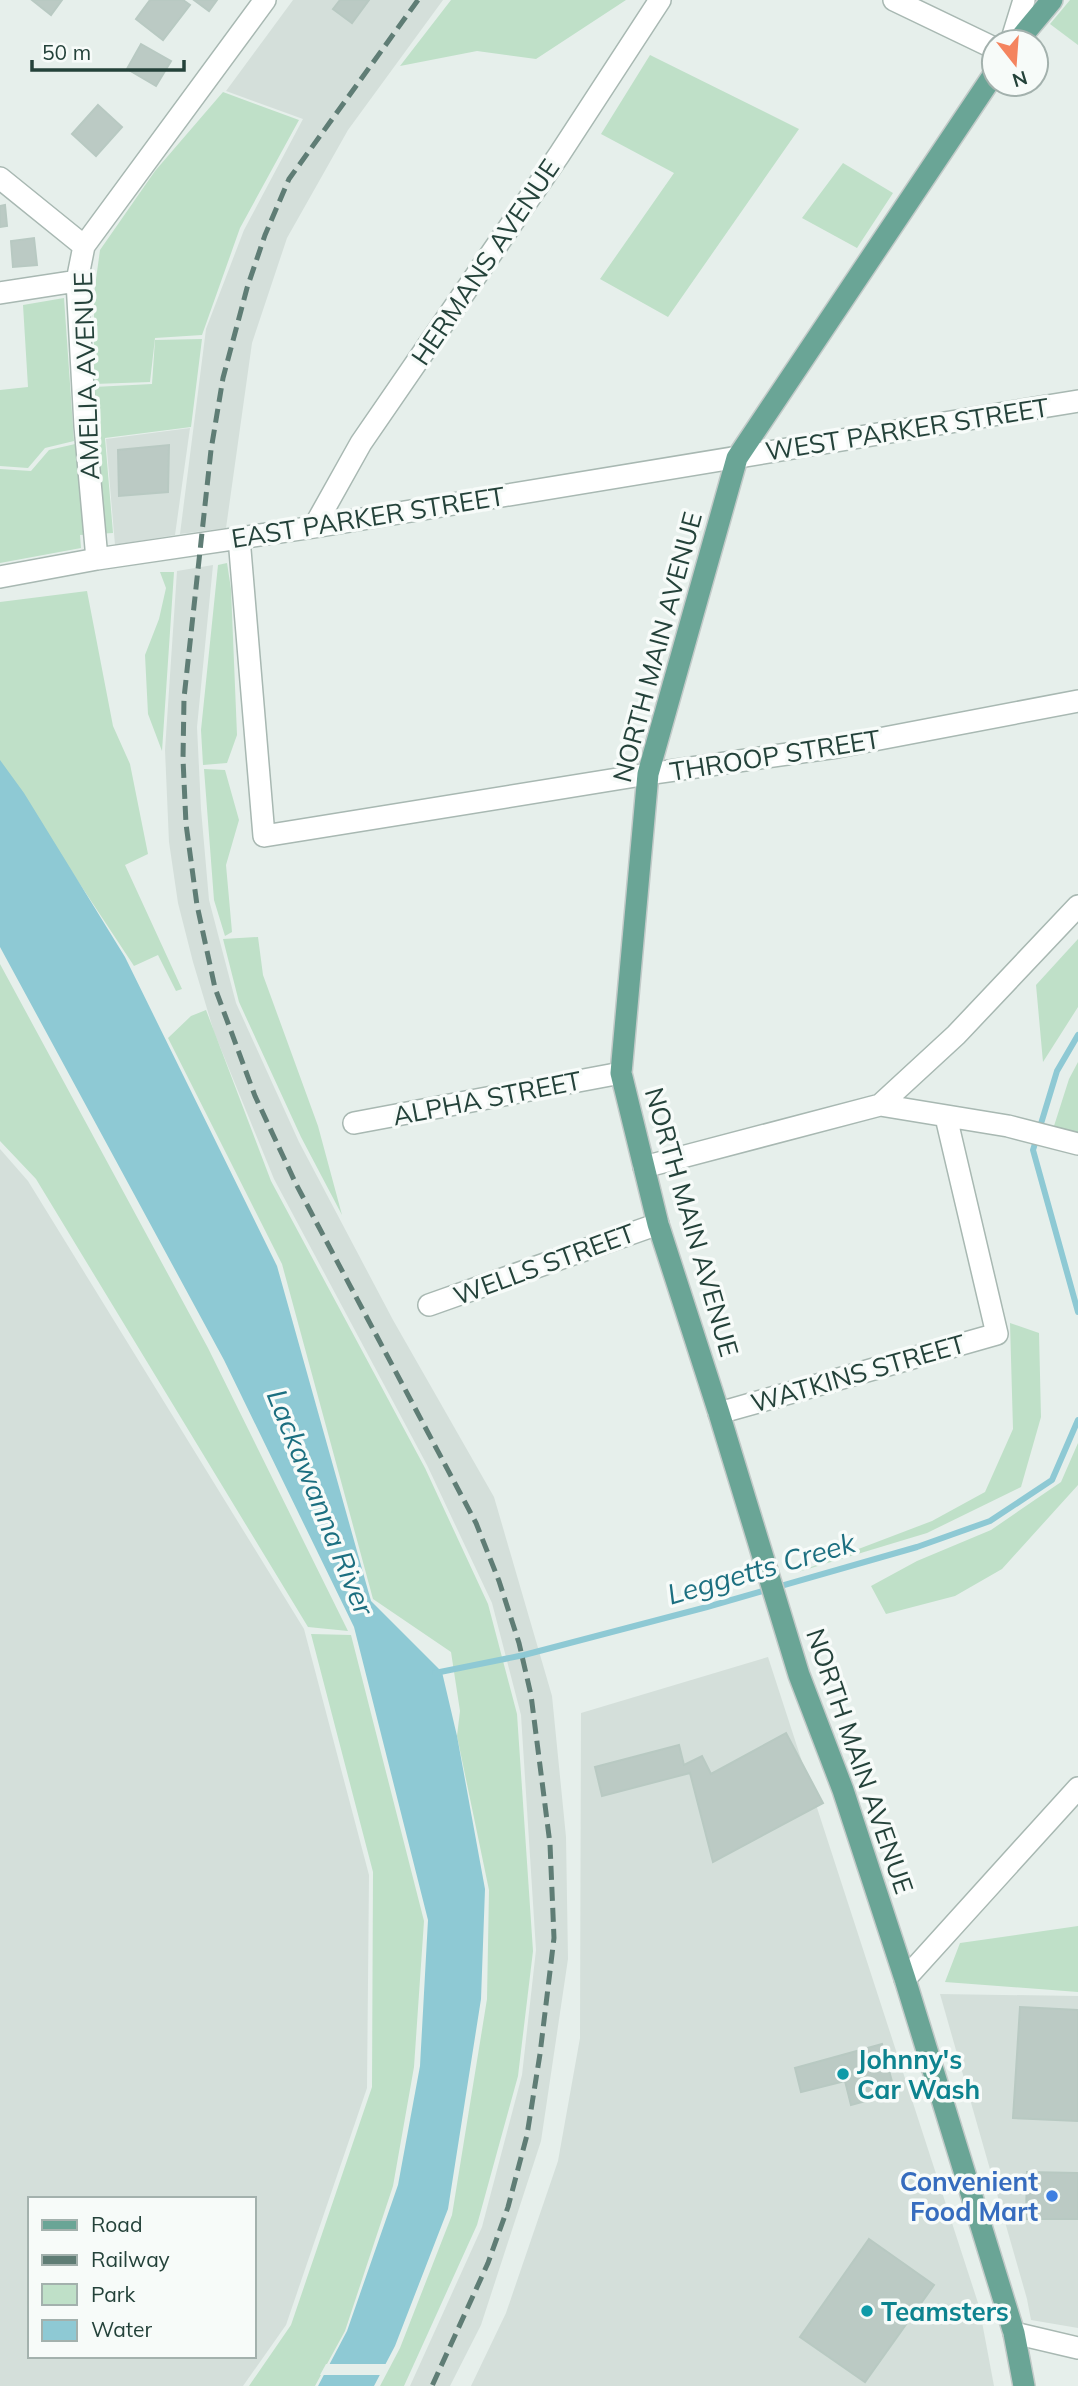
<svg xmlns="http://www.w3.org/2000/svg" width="1078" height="2386" font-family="Mulish,sans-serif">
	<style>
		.built { fill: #d4dfda; fill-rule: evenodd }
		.green { fill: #bfe0c8 }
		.water { fill: #8ec9d4 }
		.pier { fill: #e6efeb }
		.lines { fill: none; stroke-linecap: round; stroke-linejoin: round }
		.stream { stroke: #8ec9d4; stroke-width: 6 }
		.building { fill: #bbcac4; stroke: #b8c9c2; stroke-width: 2 }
		.minor-casing { stroke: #a8b8b2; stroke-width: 24 }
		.major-casing { stroke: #c2cac8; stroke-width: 24 }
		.minor { stroke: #fff; stroke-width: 21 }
		.major { stroke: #6aa596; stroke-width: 21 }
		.rail { stroke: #5f7d75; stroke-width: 5; stroke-dasharray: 14 7; stroke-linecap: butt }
		.culture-dot { fill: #0f9aa8; stroke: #f7fbf9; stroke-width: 2.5 }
		.shop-dot { fill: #3f7fe0; stroke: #f7fbf9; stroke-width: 2.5 }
		.labels { text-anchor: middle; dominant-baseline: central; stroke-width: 7; stroke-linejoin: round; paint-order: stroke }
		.street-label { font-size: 26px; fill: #24423a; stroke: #f7fbf9 }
		.culture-label { font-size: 26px; font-weight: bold; fill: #0d838f; stroke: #f7fbf9; text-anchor: start }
		.shop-label { font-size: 26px; font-weight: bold; fill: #366cbe; stroke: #f7fbf9; text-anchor: end }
		.water-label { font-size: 28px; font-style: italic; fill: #1c6f80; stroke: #f7fbf9 }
	</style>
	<rect width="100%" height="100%" fill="#e6efeb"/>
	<!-- built -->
	<path class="built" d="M 293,0 L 443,0 L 348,130 L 287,238 L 252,343 L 226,528 L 180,534 L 206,329 L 244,230 L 303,119 L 226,91 Z
		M 190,428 L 175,535 L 115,545 L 106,439 Z
		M 213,565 L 197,727 L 201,809 L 209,900 L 236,1003 L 299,1142 L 393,1320 L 494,1497 L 552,1696 L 566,1837 L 568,1959 L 541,2141 L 481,2325 L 450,2386 L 410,2386 L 482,2227 L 522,2075 L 536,1950 L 521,1715 L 492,1603 L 427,1465 L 274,1179 L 214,1032 L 193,962 L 178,903 L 169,842 L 165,750 L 177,571 Z
		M 0,1149 L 28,1181 L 304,1629 L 369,1875 L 367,2088 L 286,2325 L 243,2386 L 0,2386 ZM 30,2199 L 254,2199 L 254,2356 L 30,2356 Z
		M 768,1657 L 979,2306 L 994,2386 L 471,2386 L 506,2313 L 558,2161 L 580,2038 L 581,1713 Z
		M 940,1994 L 1078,1996 L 1078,2328 L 1031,2320 L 1027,2299 Z"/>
	<!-- green -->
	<path class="green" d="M 451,0 L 626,0 L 536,59 L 477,51 L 400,66 Z
		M 1070,0 L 1078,0 L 1078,45 L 1050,24 Z
		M 650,55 L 799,129 L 668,317 L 600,279 L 674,173 L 601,134 Z
		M 223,92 L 299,120 L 240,228 L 202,335 L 155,338 L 150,382 L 94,384 L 94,294 L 100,250 L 155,171 Z
		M 843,163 L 893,193 L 857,248 L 802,218 Z
		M 64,298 L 74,441 L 45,448 L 28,468 L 0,466 L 0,390 L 28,387 L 23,305 Z
		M 202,339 L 191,427 L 105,438 L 113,533 L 80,535 L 81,548 L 0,563 L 0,469 L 31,471 L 49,450 L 97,439 L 94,387 L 152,384 L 155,340 Z
		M 227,563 L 231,589 L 237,735 L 227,763 L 203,765 L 201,730 L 218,565 Z
		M 160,572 L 174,572 L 162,751 L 148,714 L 145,655 L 159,619 L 166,588 Z
		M 87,591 L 113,726 L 130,764 L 148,854 L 125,865 L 182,989 L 176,991 L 158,955 L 134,966 L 0,763 L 0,602 Z
		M 204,769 L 225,770 L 239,820 L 226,865 L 232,932 L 225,936 L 214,900 Z
		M 258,937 L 263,975 L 318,1126 L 342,1215 L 301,1137 L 239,1002 L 223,939 Z
		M 1078,939 L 1078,1007 L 1043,1062 L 1036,985 Z
		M 0,964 L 208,1348 L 348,1631 L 308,1627 L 36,1179 L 0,1141 Z
		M 206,1010 L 271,1181 L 425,1468 L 488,1604 L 517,1714 L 533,1951 L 518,2076 L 477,2225 L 404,2386 L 380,2386 L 400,2348 L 452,2215 L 487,1999 L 489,1890 L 457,1736 L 460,1711 L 451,1652 L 373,1599 L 282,1264 L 168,1038 L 191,1016 Z
		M 1078,1062 L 1078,1133 L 1054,1126 L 1069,1079 Z
		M 1010,1323 L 1039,1333 L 1041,1417 L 1021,1487 L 927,1533 L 798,1572 L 932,1521 L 985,1492 L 1013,1429 Z
		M 1078,1443 L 1078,1485 L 1002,1569 L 955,1596 L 886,1614 L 871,1586 L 917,1561 L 991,1530 L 1061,1482 Z
		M 311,1634 L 351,1635 L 424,1921 L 414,2067 L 393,2186 L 345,2331 L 315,2386 L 249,2386 L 291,2325 L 372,2087 L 373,1872 Z
		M 1078,1926 L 1078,1992 L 945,1982 L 960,1943 Z"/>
	<!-- water -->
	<path class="water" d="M 0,760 L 24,793 L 125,957 L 277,1266 L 371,1601 L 442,1672 L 457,1736 L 485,1889 L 481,1999 L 448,2209 L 395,2346 L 374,2386 L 318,2386 L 347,2331 L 398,2185 L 420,2066 L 428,1920 L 354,1627 L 224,1360 L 0,947 Z"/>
	<!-- pier -->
	<path class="pier" d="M 326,2364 L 389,2364 L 384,2375 L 320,2375 Z"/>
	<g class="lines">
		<!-- stream -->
		<path class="stream" d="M 1078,1035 L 1057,1071 L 1033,1150 L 1078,1312
			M 435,1673 L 524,1655 L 707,1607 L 917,1547 L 990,1521 L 1052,1480 L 1078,1420"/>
	</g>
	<!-- building -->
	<path class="building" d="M 32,0 L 62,0 L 51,15 Z
		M 150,0 L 183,0 L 190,5 L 163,40 L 136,19 Z
		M 194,0 L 217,0 L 209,11 Z
		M 340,0 L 369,0 L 352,23 L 333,9 Z
		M 141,44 L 171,61 L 156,86 L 127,69 Z
		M 98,105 L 122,127 L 96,156 L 72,134 Z
		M 5,205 L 7,226 L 0,227 L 0,206 Z
		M 34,238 L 37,265 L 13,267 L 11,241 Z
		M 169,445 L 168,492 L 119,496 L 118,450 Z
		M 786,1733 L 823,1803 L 713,1862 L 690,1773 L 602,1796 L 595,1767 L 679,1745 L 684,1765 L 702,1756 L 711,1774 Z
		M 1020,2007 L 1078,2010 L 1078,2121 L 1013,2118 Z
		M 882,2044 L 895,2093 L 851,2105 L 845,2081 L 801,2092 L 795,2068 Z
		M 1027,2172 L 1078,2173 L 1078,2219 L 1026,2219 Z
		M 869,2239 L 934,2285 L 865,2382 L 800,2337 Z"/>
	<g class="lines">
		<!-- minor casing -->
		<g class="minor-casing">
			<path id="minor" d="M 894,0 L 994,48
				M 1011,42 L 1024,0
				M 0,178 L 84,246
				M 0,293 L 77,281
				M 314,527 L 361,443 L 559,155 L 660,0
				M 239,538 L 264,836 L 648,774 L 837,747 L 1078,701
				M 97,559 L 85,426 L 77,281 L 84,246 L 265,0
				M 0,577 L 97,559 L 314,527 L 1078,401
				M 880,1105 L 956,1035 L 1078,906
				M 354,1123 L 621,1073
				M 644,1167 L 880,1105 L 1008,1126 L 1078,1144
				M 429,1305 L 658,1224
				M 719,1413 L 997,1334 L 946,1117
				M 905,1979 L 1078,1788
				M 1014,2333 L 1078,2348"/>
		</g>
		<!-- major casing -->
		<g class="major-casing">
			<path id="major" d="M 1017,42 L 1052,0
				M 994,74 L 737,458 L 648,774 L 621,1073 L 658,1224 L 719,1413 L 799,1675 L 843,1790 L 905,1979 L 1014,2333 L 1024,2386"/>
		</g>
		<!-- minor -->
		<use href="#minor" class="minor"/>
		<!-- major -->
		<use href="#major" class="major"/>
		<!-- rail -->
		<path class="rail" d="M 418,0 L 289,179 L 265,235 L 247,288 L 223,378 L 211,450 L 184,698 L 183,759 L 186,824 L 197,905 L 215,988 L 255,1096 L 296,1184 L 476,1523 L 499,1581 L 519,1643 L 531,1695 L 550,1844 L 554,1938 L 540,2054 L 527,2135 L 508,2207 L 488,2263 L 432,2386"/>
	</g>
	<!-- markers -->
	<g class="culture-dot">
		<circle cx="843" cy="2074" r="7"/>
		<circle cx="867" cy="2311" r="7"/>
	</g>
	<circle class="shop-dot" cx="1052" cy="2196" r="7"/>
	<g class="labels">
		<!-- street labels -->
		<g class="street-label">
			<text transform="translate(485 262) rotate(-56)">HERMANS AVENUE</text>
			<text transform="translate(86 376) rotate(-92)">AMELIA AVENUE</text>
			<text transform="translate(907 429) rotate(-9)">WEST PARKER STREET</text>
			<text transform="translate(368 517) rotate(-9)">EAST PARKER STREET</text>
			<text transform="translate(657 647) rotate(-75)">NORTH MAIN AVENUE</text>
			<text transform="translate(775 755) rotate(-9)">THROOP STREET</text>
			<text transform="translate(487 1098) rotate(-11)">ALPHA STREET</text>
			<text transform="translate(692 1222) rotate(74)">NORTH MAIN AVENUE</text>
			<text transform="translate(544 1264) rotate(-20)">WELLS STREET</text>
			<text transform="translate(858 1373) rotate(-16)">WATKINS STREET</text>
			<text transform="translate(860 1761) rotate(71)">NORTH MAIN AVENUE</text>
		</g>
		<!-- culture labels -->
		<g class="culture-label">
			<text x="857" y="2059">Johnny's<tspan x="857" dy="30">Car Wash</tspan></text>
			<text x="881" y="2311">Teamsters</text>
		</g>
		<!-- shop labels -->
		<g class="shop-label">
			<text x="1038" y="2181">Convenient<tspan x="1038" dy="30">Food Mart</tspan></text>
		</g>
		<!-- water labels -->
		<g class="water-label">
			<text transform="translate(321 1502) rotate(68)">Lackawanna River</text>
			<text transform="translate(761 1568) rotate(-16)">Leggetts Creek</text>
		</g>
	</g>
	<!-- legend -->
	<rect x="28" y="2197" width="228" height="161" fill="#f7fbf9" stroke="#a3b1ad" stroke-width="2"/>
	<rect x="42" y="2220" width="35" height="10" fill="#6aa596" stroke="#a3b1ad" stroke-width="2"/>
	<text x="91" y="2232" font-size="21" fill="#24423a">Road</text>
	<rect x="42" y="2255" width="35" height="10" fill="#5f7d75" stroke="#a3b1ad" stroke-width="2"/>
	<text x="91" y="2267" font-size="21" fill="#24423a">Railway</text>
	<rect x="42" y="2284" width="35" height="21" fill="#bfe0c8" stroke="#a3b1ad" stroke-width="2"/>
	<text x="91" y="2302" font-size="21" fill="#24423a">Park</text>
	<rect x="42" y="2320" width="35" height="21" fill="#8ec9d4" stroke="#a3b1ad" stroke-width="2"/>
	<text x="91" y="2337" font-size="21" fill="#24423a">Water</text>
	<!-- north arrow -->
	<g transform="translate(1015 63) rotate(163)"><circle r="33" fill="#f7fbf9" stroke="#a3b1ad" stroke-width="2"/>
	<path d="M0-5L12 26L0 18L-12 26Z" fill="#f4845f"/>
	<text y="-10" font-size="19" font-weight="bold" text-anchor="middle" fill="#24423a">N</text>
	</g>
	<!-- scale -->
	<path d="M32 60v10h152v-10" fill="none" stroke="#24423a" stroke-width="3.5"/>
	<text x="42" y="60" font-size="21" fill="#24423a" stroke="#f7fbf9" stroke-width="5" paint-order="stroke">50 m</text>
</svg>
